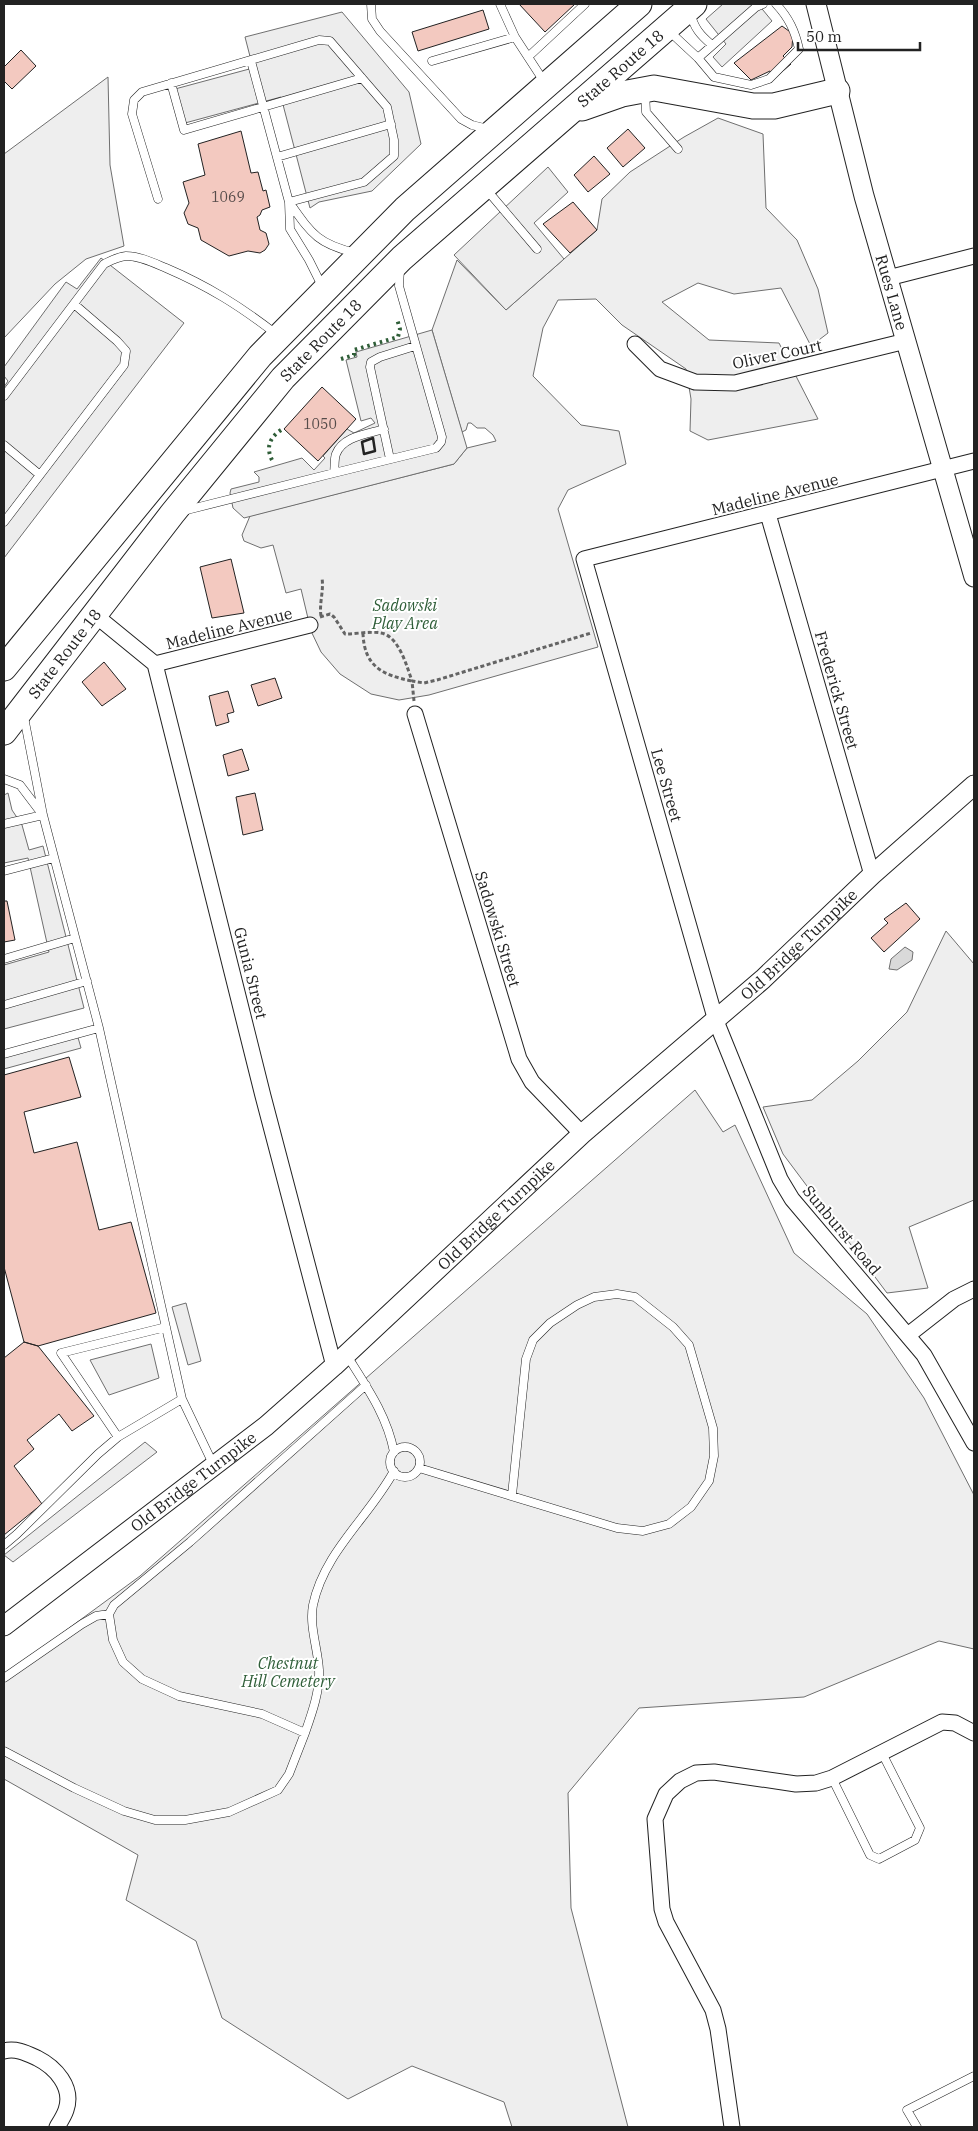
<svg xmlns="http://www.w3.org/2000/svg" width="978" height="2131" font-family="'IBM Plex Serif',serif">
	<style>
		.green { fill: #eee; stroke: #6f6f6f }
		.parking { fill: #ededed; stroke: #6f6f6f }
		.water { fill: #d9d9d9; stroke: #6f6f6f }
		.building { fill: #f3c9c0; stroke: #222 }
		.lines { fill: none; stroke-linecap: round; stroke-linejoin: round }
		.service-casing { stroke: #222; stroke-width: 9 }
		.minor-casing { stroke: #222; stroke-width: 17 }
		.tertiary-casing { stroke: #222; stroke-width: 21 }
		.trunk-casing { stroke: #222; stroke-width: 27 }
		.path { stroke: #646464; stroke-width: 3; stroke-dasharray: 4 2.5; stroke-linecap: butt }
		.service { stroke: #fff; stroke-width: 8 }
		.minor { stroke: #fff; stroke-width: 15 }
		.tertiary { stroke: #fff; stroke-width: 19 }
		.trunk { stroke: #fff; stroke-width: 25 }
		.hedge { stroke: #2f5e38; stroke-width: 4; stroke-dasharray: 2.5 4; stroke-linecap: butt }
		.wall { stroke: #222; stroke-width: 2.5 }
		.labels { text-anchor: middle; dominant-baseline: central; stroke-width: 4; stroke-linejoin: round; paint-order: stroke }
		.number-label { font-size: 14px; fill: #564c4a }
		.street-label { font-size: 16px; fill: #222; stroke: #fff }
		.park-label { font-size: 16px; font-style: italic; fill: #2f5e38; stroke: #fff }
	</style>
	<rect width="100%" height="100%" fill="#fff"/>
	<!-- green -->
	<path class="green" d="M 108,77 L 110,165 L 124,246 L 86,259 L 55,284 L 4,338 L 4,154 Z
		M 718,118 L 763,134 L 766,208 L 797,240 L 818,289 L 828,333 L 811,346 L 781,288 L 734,294 L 698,283 L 662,302 L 709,340 L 779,343 L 818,419 L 708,440 L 690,431 L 691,399 L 686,369 L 622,325 L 596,299 L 558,300 L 543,328 L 533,376 L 581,425 L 619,431 L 626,464 L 568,490 L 558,509 L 598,647 L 429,695 L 399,700 L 371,694 L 340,674 L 321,652 L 311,631 L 301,589 L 286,593 L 273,545 L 261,548 L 244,541 L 242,535 L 250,516 L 454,464 L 467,448 L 496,441 L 493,435 L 485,428 L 477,428 L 471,423 L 468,423 L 466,430 L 462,432 L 432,330 L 457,260 L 506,310 L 597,230 L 602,199 L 630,172 L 684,137 Z
		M 946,931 L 974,964 L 974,1200 L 909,1227 L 928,1288 L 887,1293 L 783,1154 L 763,1107 L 812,1100 L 858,1061 L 907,1012 Z
		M 695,1090 L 723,1132 L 735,1125 L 794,1253 L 867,1314 L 924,1398 L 974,1495 L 974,1649 L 939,1641 L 804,1697 L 639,1708 L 568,1793 L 571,1908 L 628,2127 L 512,2127 L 504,2102 L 412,2066 L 348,2099 L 222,2018 L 196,1941 L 126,1900 L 138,1855 L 4,1779 L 4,1676 L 140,1576 Z"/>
	<!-- parking -->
	<path class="parking" d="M 723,4 L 758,4 L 772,21 L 722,67 L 713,57 L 726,44 L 706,19 Z
		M 342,12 L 409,92 L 421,144 L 372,191 L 319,202 L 310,208 L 281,97 L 185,123 L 175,89 L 253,68 L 245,37 Z
		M 548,167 L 568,192 L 534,223 L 564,259 L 506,310 L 454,255 Z
		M 101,258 L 184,323 L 4,558 L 4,387 L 8,381 L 4,376 L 4,367 L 66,282 L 77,289 Z
		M 432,330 L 467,448 L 454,464 L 244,518 L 233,508 L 230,493 L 231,489 L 259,482 L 259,477 L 254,472 L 302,458 L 314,470 L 325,458 L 323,456 L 347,429 L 354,433 L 375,423 L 371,418 L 361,421 L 346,360 L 357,357 L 356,352 Z
		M 8,793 L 12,810 L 22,825 L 29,850 L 43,846 L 84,1008 L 4,1029 L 4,965 L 49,952 L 28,858 L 4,863 L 4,795 Z
		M 77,1034 L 81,1048 L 4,1069 L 4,1054 Z
		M 186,1303 L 201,1361 L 188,1365 L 172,1307 Z
		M 151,1344 L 159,1378 L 109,1395 L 90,1360 Z
		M 145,1442 L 157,1452 L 13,1562 L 4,1555 Z"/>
	<!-- water -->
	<path class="water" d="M 905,947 L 913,952 L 912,960 L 897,970 L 889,969 L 891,959 Z"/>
	<!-- building -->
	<path class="building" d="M 519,4 L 575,4 L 545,32 Z
		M 483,10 L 489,29 L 418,51 L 412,32 Z
		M 782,26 L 793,34 L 792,47 L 783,56 L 791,64 L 776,77 L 770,71 L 751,80 L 734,63 Z
		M 21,50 L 36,66 L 12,89 L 4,81 L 4,67 Z
		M 628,129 L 645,148 L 623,167 L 607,148 Z
		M 241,131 L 251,173 L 258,172 L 263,191 L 266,190 L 270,207 L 262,210 L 260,215 L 257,217 L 260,230 L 266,233 L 269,244 L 265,250 L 260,253 L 248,251 L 229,256 L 201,240 L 198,228 L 188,224 L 184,213 L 189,203 L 183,182 L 205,175 L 198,144 Z
		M 594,156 L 610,174 L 588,192 L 574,175 Z
		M 573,202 L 597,230 L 570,253 L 543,224 Z
		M 322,387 L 356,419 L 318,461 L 284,429 Z
		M 231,559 L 244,613 L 212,618 L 200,567 Z
		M 104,662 L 126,689 L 102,706 L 82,682 Z
		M 275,678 L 282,698 L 258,706 L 251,685 Z
		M 228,691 L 234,712 L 227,714 L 229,722 L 216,726 L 209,696 Z
		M 242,749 L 249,770 L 228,776 L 223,755 Z
		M 255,793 L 263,830 L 243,835 L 236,797 Z
		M 4,901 L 7,901 L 15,940 L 4,942 Z
		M 906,903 L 920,919 L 884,952 L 871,938 L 888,923 L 884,919 Z
		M 69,1057 L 81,1097 L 24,1112 L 34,1153 L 77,1142 L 99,1230 L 131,1222 L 156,1313 L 38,1346 L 24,1342 L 4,1267 L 4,1075 Z
		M 24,1342 L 38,1346 L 94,1416 L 72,1431 L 59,1414 L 27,1440 L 34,1449 L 14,1466 L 42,1504 L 4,1535 L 4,1358 Z"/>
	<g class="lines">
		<!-- service casing -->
		<g class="service-casing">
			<path id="service" d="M 371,4 L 372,19 L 380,31 L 461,119 L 472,125 L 488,129
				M 500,4 L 515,37
				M 763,4 L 756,7 L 698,58 L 714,77 L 751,85 L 769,79 L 799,49 C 795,31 789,18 776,4
				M 690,12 C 694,28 700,35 712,45
				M 669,31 L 698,58
				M 528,57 L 585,4
				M 432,61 L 515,37 L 545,83
				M 171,83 L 184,130 L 362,78
				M 645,92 L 646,112 L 678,149
				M 277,157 L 391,124
				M 486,189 L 537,249
				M 158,199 L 132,114 L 134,100 L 142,92 L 319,40 L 330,41 L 387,107 L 394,140 L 394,156 L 364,182 L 289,202 L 251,61
				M 322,286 L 309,260 L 290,229 L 289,202 C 311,233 317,244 356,253
				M 4,396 L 104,264 C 112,260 117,257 126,256 C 140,256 154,263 166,268 C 208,286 240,306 276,334
				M 384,429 C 368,434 343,436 336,454 C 334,459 335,467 334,473 L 436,448 L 441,442 L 442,437 L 399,286 L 400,269
				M 4,445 L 40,475
				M 390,459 L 370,367 L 371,362 L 380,357 L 415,346
				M 183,511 L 334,473
				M 4,522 L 124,365 L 126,351 L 117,341 L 74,304
				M 24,717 L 43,815 L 99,1028 L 182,1399
				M 4,779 L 20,785 L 42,814
				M 4,824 L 43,815
				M 4,871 L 54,858
				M 4,959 L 75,938
				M 4,1005 L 87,981
				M 4,1054 L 99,1028
				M 346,1354 C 366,1386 387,1415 394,1452
				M 366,1385 L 190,1542 L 114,1605 L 109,1614 L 113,1640 L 123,1662 L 142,1679 L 179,1696 L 262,1714 L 305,1733 C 312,1713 320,1691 319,1670 C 318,1649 309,1626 313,1605 C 324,1552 369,1517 394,1471
				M 118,1437 L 61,1353 L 166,1327
				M390 1462a15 15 0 1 1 30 0a15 15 0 1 1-30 0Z
				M 419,1468 L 617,1528 L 643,1531 L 669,1524 L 691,1507 L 709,1481 L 714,1456 L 713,1428 L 689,1345 L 673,1327 L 635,1297 L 617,1294 L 594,1297 L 577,1305 L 550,1323 L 533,1340 L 526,1359 L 512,1495
				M 4,1545 L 17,1534 L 98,1454 L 118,1437 L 182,1399 L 214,1466
				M 4,1678 L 82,1624 L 96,1616 L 109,1614
				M 4,1751 L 74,1788 L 124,1811 L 155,1820 L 185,1820 L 229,1812 L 278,1790 L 289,1774 L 305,1733
				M 832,1778 L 870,1855 L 879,1859 L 915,1840 L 920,1828 L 882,1753
				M 917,2127 L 907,2110 L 974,2076"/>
		</g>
		<!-- minor casing -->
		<g class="minor-casing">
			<path id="minor" d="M 888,278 L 974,256
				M 635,344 L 660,369 L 695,382 L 735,383 L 906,341
				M 974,461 L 584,559 L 716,1021 L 780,1179 L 792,1199 L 924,1355 L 974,1443
				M 768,514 L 872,875
				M 95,615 L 155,664 L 263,1096 L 334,1366
				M 155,664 L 310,625
				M 415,714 L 519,1059 L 532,1082 L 582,1134
				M 908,1335 L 954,1299 L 974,1289
				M 4,2051 C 16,2048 26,2053 37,2058 C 55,2067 74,2087 66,2110 C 64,2116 60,2122 57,2127
				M 732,2127 L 718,2029 L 713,2010 L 666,1922 L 662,1909 L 655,1819 L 666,1794 L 680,1781 L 696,1773 L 714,1772 L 796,1784 L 816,1783 L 832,1778 L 942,1722 L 955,1723 L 974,1733"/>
		</g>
		<!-- tertiary casing -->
		<g class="tertiary-casing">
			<g id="tertiary">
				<path id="s1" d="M 816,4 L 864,196 L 974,577"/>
				<path id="s2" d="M 4,1626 L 266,1426 L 334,1366 L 582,1134 L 763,979 L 872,875 L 974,785"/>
			</g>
		</g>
		<!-- trunk casing -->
		<g class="trunk-casing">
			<g id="trunk">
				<path d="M 582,108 L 622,94 L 654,88 L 753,106 L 774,106 L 837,91"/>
				<path d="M 4,668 L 260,356 L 405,209 L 639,4"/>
				<path id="s3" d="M 4,732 L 172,514 L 283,378 L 402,258 L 694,4"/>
			</g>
		</g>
		<!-- path -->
		<path class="path" d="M 321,616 C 319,603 324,591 322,578
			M 320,617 L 330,614 L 334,617 L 345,634 C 356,634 370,631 381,633 C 399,636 407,667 412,681
			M 363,633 C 364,666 382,675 412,681
			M 414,701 L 412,681 L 424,683 L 437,680 L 591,633"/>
		<!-- service -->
		<use href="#service" class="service"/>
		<!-- minor -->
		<use href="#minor" class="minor"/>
		<!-- tertiary -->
		<use href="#tertiary" class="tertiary"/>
		<!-- trunk -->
		<use href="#trunk" class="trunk"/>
		<!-- hedge -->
		<path class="hedge" d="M 341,359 L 354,355 L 354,350 L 398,337 L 400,329 L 397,319
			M 272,460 C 266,448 269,438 281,430"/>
		<!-- wall -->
		<path class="wall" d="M 373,438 L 375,451 L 364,454 L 362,442 Z"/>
	</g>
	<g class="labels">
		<!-- number labels -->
		<g class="number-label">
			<text x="228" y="197">1069</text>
			<text x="320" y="424">1050</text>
		</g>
		<!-- street labels -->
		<g class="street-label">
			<text stroke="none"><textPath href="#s3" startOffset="909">State Route 18</textPath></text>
			<text stroke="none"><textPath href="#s1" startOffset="298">Rues Lane</textPath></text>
			<text stroke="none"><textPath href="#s3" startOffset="504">State Route 18</textPath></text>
			<text transform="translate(777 354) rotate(-12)">Oliver Court</text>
			<text transform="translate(775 494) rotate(-14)">Madeline Avenue</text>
			<text transform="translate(229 628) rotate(-14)">Madeline Avenue</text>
			<text stroke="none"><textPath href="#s3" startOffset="99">State Route 18</textPath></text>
			<text transform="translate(837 690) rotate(74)">Frederick Street</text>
			<text transform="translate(667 785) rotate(74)">Lee Street</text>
			<text transform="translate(498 929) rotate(73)">Sadowski Street</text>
			<text stroke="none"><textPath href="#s2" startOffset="1048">Old Bridge Turnpike</textPath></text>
			<text transform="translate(251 973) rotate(76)">Gunia Street</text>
			<text stroke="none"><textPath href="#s2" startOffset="642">Old Bridge Turnpike</textPath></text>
			<text transform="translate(842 1230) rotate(50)">Sunburst Road</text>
			<text stroke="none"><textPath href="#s2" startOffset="238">Old Bridge Turnpike</textPath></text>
		</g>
		<!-- park labels -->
		<g class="park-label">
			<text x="405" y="605">Sadowski<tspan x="405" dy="18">Play Area</tspan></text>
			<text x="288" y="1663">Chestnut<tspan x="288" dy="18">Hill Cemetery</tspan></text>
		</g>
	</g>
	<!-- border -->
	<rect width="978" height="2131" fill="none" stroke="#222222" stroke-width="10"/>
	<!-- scale -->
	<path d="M798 42v8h122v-8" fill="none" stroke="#222222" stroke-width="2.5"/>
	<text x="806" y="42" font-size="15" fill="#222222" stroke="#ffffff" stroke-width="4" paint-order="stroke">50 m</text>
</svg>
